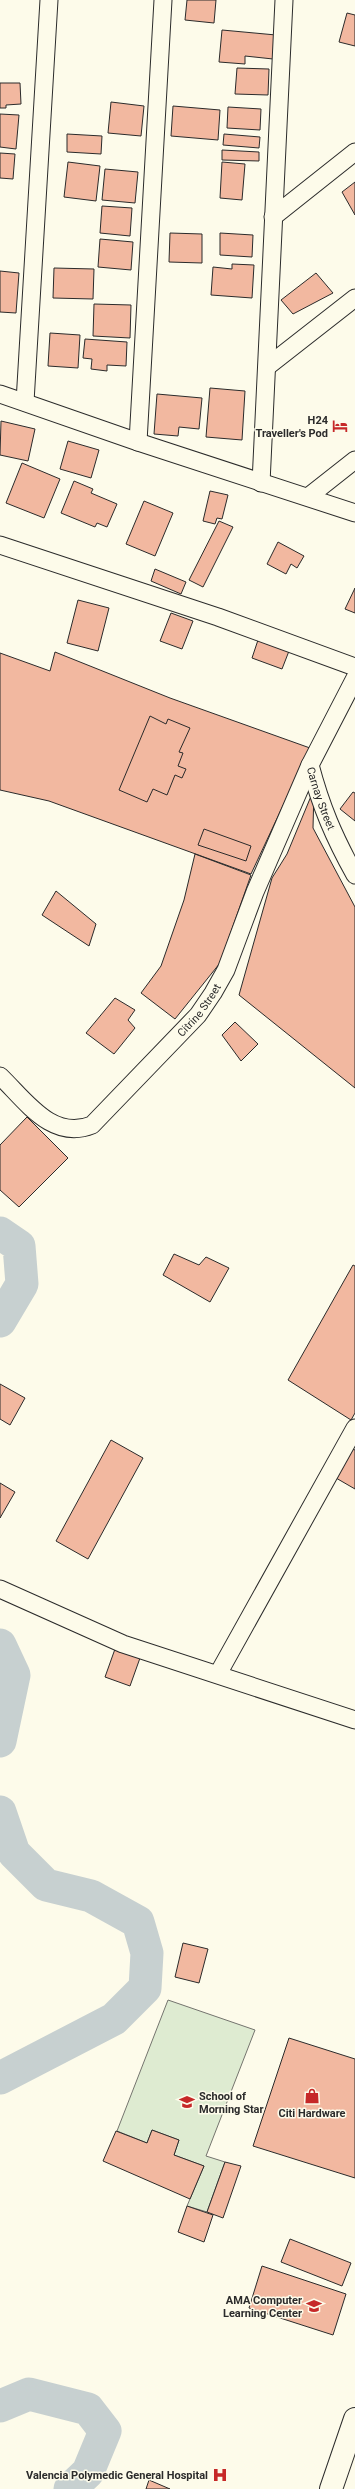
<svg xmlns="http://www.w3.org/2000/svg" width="355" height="2489" font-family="Roboto,sans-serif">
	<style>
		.green { fill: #deebd1; stroke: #74746e }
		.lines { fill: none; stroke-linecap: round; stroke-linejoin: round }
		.river { stroke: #c7d0d0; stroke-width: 33 }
		.building { fill: #f2b8a0; stroke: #2b2b2b }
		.street-casing { stroke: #2b2b2b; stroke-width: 19 }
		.highway-casing { stroke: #2b2b2b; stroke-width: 24 }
		.street { stroke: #fdfbea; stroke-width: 17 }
		.highway { stroke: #fdfbea; stroke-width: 22 }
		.labels { text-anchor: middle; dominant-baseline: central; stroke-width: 3; stroke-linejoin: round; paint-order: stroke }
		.poi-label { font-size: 11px; font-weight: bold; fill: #2b2b2b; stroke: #fdfbea; text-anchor: end }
		.street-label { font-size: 11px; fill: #2b2b2b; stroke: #fdfbea }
	</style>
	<rect width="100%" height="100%" fill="#fdfbea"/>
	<!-- green -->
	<path class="green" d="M 168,2000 L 255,2030 L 206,2156 L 225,2162 L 207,2212 L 187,2206 L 204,2166 L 174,2155 L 179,2140 L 152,2130 L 147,2143 L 117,2131 Z"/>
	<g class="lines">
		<!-- river -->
		<path class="river" d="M 0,1233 L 19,1246 L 22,1284 L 0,1321
			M 0,1645 L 14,1675 L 0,1741
			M 0,1812 L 14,1853 L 46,1885 L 91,1896 L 138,1922 L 147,1953 L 145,1988 L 114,2019 L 0,2078
			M 0,2406 L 29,2394 L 88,2409 L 105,2431 L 88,2472 L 70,2489"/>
	</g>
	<!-- building -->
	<path class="building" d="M 187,0 L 216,0 L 214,23 L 185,20 Z
		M 347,13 L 355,15 L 355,46 L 339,42 Z
		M 222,30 L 276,35 L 273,59 L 245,56 L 245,64 L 219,62 Z
		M 237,68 L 269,69 L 268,95 L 235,94 Z
		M 0,83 L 20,83 L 21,104 L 6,105 L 6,108 L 0,108 Z
		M 111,102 L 144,106 L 141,136 L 108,133 Z
		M 173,106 L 220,110 L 218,140 L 171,136 Z
		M 228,107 L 261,109 L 260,130 L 227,128 Z
		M 0,114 L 19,115 L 16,149 L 0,147 Z
		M 67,134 L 102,136 L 101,154 L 67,152 Z
		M 224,134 L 260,137 L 259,148 L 223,145 Z
		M 222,150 L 259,152 L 259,161 L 222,160 Z
		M 0,153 L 15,154 L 13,179 L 0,178 Z
		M 68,162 L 100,166 L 96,201 L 64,197 Z
		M 222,162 L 245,164 L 242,200 L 220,198 Z
		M 105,169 L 138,172 L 135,203 L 102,200 Z
		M 355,182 L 355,215 L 342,192 Z
		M 102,206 L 132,208 L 130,236 L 100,233 Z
		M 170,233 L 202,234 L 202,263 L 169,262 Z
		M 220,233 L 253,235 L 252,257 L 220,255 Z
		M 100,239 L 133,242 L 131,270 L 98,267 Z
		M 232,264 L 254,265 L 252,298 L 211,295 L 213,267 L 232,269 Z
		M 54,268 L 94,269 L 93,299 L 53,298 Z
		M 0,271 L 19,273 L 16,313 L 0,312 Z
		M 316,273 L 333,293 L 293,314 L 281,300 Z
		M 94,304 L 131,305 L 130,338 L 93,336 Z
		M 50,333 L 80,335 L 78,368 L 48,366 Z
		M 85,339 L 127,342 L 126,366 L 107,365 L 107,371 L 91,369 L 92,359 L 83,358 Z
		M 210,388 L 245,391 L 242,440 L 206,437 Z
		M 157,394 L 202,398 L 199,429 L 179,427 L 178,436 L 154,434 Z
		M 1,421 L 35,429 L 28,461 L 0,455 Z
		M 68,441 L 99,450 L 91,478 L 60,469 Z
		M 22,463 L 60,479 L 44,518 L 6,503 Z
		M 74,481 L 93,489 L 91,493 L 117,504 L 107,527 L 97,523 L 95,527 L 61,513 Z
		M 210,491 L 228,495 L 222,519 L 217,518 L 215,524 L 203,521 Z
		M 144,501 L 173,513 L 155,556 L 126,544 Z
		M 219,521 L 233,527 L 203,587 L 189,580 Z
		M 278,542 L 304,556 L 297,568 L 291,564 L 286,574 L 267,564 Z
		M 155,569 L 186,582 L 181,594 L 151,581 Z
		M 355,588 L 355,613 L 345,609 Z
		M 78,600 L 109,608 L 98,651 L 67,643 Z
		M 171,613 L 193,621 L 182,649 L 160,641 Z
		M 258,640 L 289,651 L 282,669 L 252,658 Z
		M 55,652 L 170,698 L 310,748 L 251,874 L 49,801 L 0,790 L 0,653 L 50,671 Z
		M 150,716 L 166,724 L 168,719 L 190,728 L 179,752 L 183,753 L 178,766 L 186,769 L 182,778 L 175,775 L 167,795 L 153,789 L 147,802 L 119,790 Z
		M 314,789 L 313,828 L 355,907 L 355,1088 L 239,995 L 272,878 L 287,854 Z
		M 353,792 L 355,793 L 355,821 L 340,809 Z
		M 204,829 L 251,846 L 246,861 L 198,845 Z
		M 195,854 L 251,875 L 220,963 L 175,1019 L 141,993 L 161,966 L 184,900 Z
		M 56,891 L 96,924 L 89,946 L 42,915 Z
		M 115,998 L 135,1010 L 128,1020 L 135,1028 L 114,1054 L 86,1033 Z
		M 235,1022 L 258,1044 L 241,1061 L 222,1035 Z
		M 27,1117 L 68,1158 L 19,1207 L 0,1190 L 0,1145 Z
		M 174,1254 L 199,1265 L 206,1257 L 229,1268 L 210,1302 L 163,1275 Z
		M 353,1265 L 355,1266 L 355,1413 L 351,1420 L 288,1380 Z
		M 0,1384 L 25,1398 L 10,1425 L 0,1419 Z
		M 111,1440 L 143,1458 L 88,1559 L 56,1541 Z
		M 353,1449 L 355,1450 L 355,1489 L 336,1478 Z
		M 0,1483 L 15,1492 L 0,1518 Z
		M 115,1649 L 140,1658 L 130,1686 L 105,1677 Z
		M 183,1943 L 208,1949 L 199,1983 L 175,1977 Z
		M 289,2038 L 355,2059 L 355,2178 L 253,2146 Z
		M 152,2130 L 179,2140 L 174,2155 L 204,2166 L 190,2199 L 103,2161 L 116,2131 L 147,2143 Z
		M 225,2162 L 241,2166 L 223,2218 L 207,2212 Z
		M 187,2206 L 213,2215 L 204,2242 L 178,2232 Z
		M 290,2239 L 351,2263 L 342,2286 L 281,2262 Z
		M 262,2266 L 346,2294 L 333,2335 L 249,2308 Z
		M 149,2480 L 170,2489 L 146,2489 Z"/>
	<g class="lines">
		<!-- street casing -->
		<g class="street-casing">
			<g id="street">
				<path d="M 273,217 L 355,152"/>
				<path d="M 268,366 L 355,298"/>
				<path d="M 0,394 L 138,442 L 355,513"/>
				<path d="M 25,402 L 49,0"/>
				<path d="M 138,442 L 163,0"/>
				<path d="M 261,483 L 284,0"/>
				<path d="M 308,497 L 355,460"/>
				<path d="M 0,545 L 218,617 L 355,667"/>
				<path id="s1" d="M 355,678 L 310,765 C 321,807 334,837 355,875"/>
				<path id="s2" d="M 0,1076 C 26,1101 52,1141 92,1125 L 198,1015 L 213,993 L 226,970 L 255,892 L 310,765"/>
				<path d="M 0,1589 L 123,1644 L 355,1720"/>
				<path d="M 218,1674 L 355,1428"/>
			</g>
		</g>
		<!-- highway casing -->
		<g class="highway-casing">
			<path id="highway" d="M 331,2489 L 355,2419"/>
		</g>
		<!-- street -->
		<use href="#street" class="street"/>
		<!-- highway -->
		<use href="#highway" class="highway"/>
	</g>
	<!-- icons -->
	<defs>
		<g id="hotel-bare" transform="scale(1.2)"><path d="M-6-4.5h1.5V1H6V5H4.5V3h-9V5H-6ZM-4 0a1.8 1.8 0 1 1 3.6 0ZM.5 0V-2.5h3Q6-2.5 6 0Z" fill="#c62828" stroke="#fdfbea" stroke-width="2.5" paint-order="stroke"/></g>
		<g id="shop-bare" transform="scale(1.2)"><path d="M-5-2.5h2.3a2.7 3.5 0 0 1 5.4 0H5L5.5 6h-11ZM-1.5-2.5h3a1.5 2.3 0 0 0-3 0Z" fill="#c62828" stroke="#fdfbea" stroke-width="2.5" paint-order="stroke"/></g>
		<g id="school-bare" transform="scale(1.2)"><path d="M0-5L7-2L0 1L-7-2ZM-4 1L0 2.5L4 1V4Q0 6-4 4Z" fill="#c62828" stroke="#fdfbea" stroke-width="2.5" paint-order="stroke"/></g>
		<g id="university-bare" transform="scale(1.2)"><path d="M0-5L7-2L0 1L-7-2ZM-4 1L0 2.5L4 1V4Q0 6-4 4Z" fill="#c62828" stroke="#fdfbea" stroke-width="2.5" paint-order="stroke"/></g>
		<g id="hospital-bare" transform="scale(1.2)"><path d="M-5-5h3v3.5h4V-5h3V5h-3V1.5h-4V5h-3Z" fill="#c62828" stroke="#fdfbea" stroke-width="2.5" paint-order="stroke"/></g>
	</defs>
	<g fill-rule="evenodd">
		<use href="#hotel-bare" x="340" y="426"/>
		<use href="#shop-bare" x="312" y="2096"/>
		<use href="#school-bare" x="187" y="2102"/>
		<use href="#university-bare" x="314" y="2306"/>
		<use href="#hospital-bare" x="220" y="2475"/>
	</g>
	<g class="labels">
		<!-- poi labels -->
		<g class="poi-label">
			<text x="328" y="420">H24<tspan x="328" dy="13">Traveller's Pod</tspan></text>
			<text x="199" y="2096" text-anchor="start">School of<tspan x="199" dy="13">Morning Star</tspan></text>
			<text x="312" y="2113" text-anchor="middle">Citi Hardware</text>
			<text x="302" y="2300">AMA Computer<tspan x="302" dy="13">Learning Center</tspan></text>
			<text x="208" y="2475">Valencia Polymedic General Hospital</text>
		</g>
		<!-- street labels -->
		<g class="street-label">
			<text stroke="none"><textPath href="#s1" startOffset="133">Carnay Street</textPath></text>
			<text stroke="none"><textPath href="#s2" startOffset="269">Citrine Street</textPath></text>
		</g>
	</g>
</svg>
